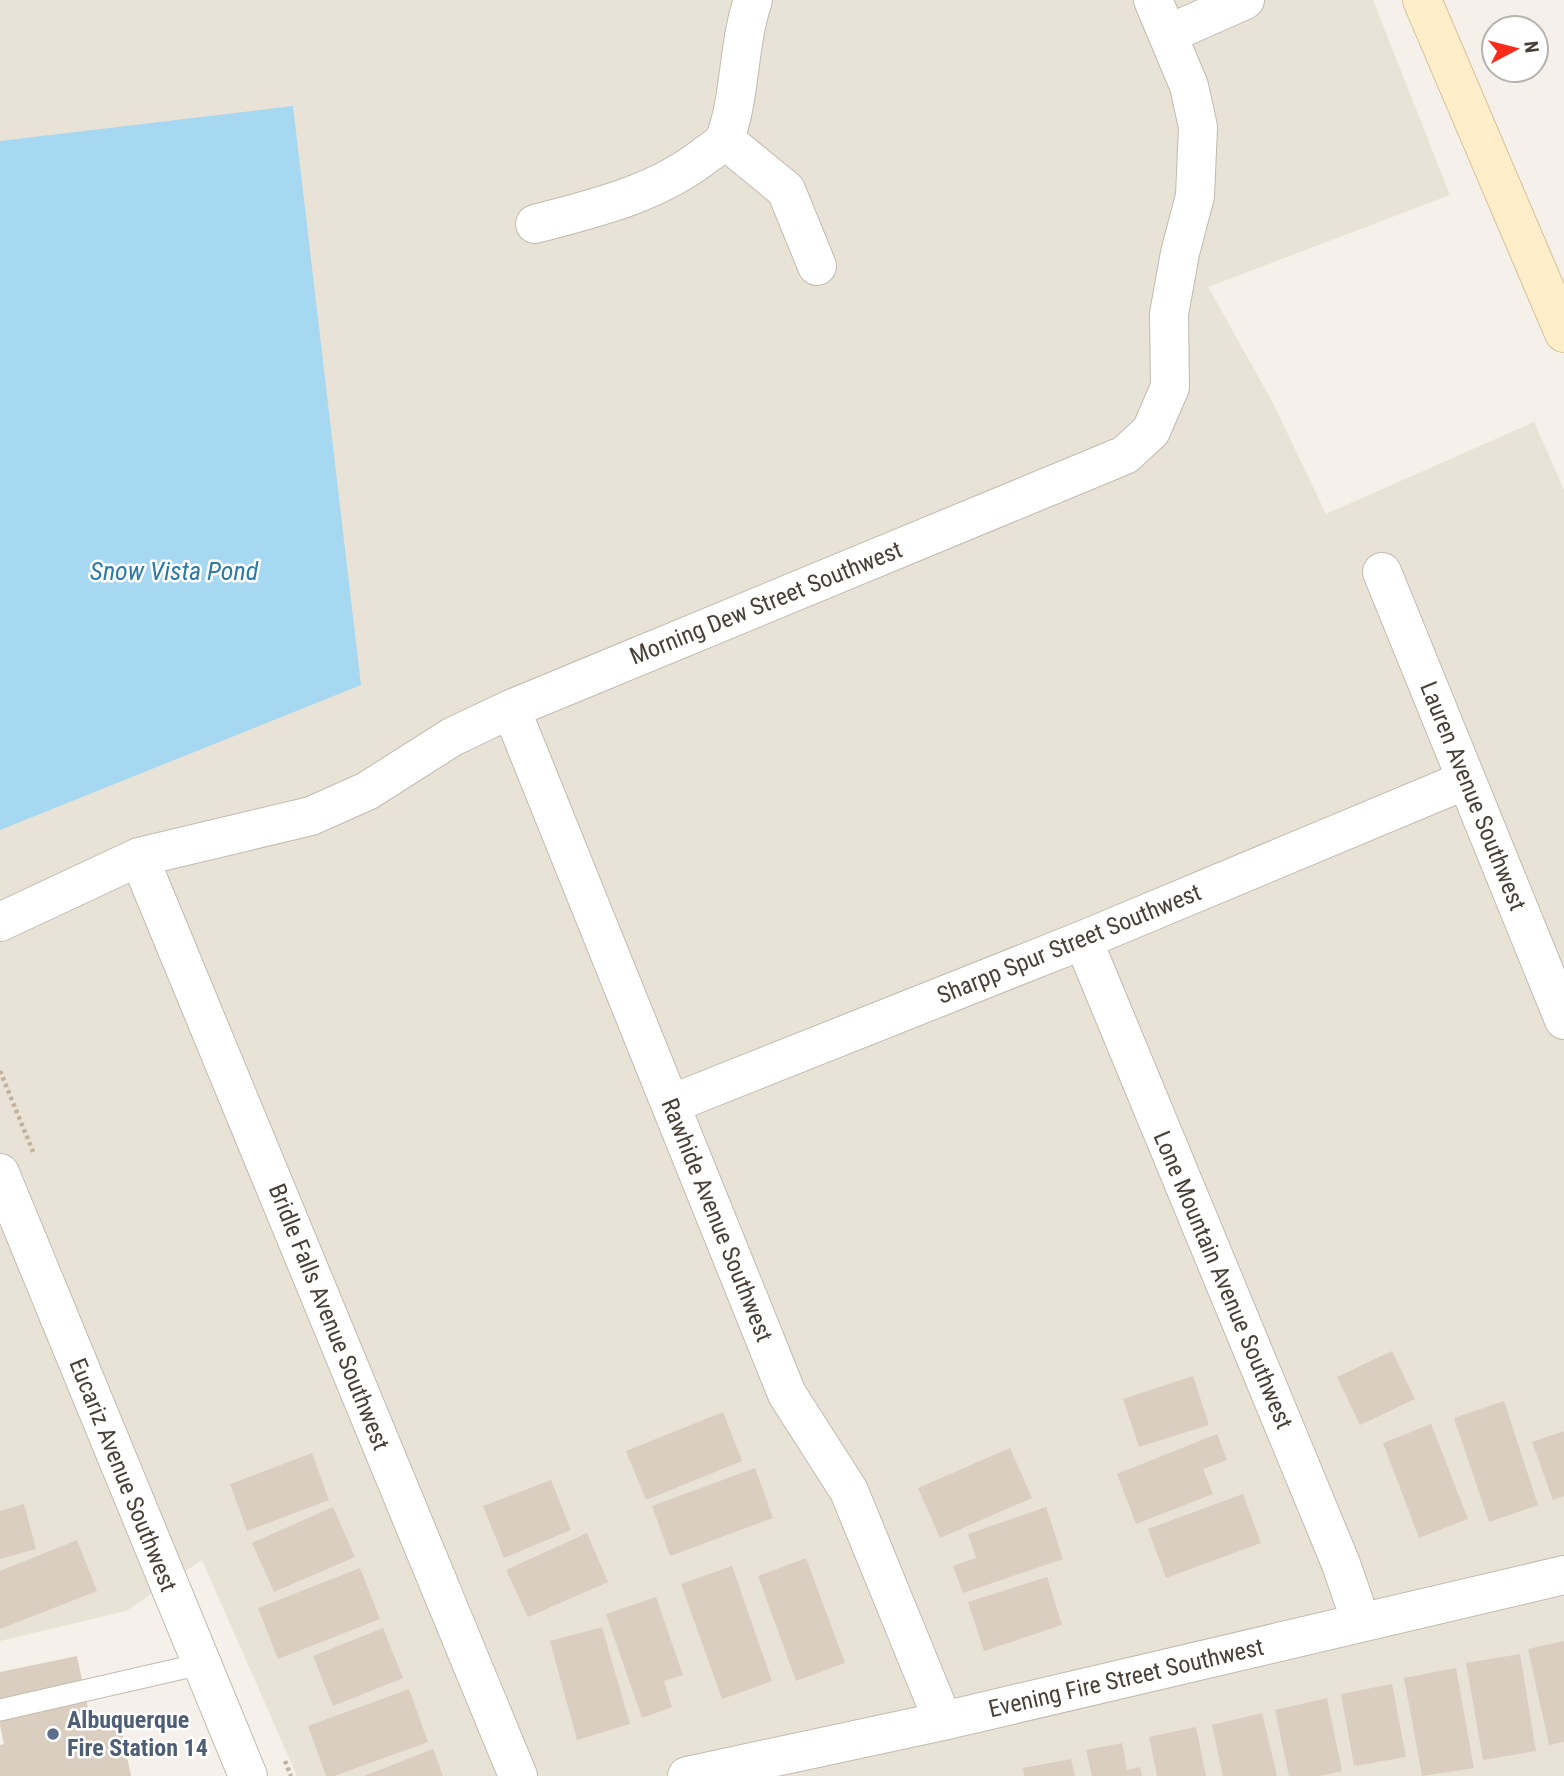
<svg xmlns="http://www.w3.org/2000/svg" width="1564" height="1776" font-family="'Roboto Condensed',sans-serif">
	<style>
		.residential { fill: #e9e2d7 }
		.water { fill: #a6d8f1 }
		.building { fill: #dacec1 }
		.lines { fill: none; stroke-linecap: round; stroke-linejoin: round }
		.lane-casing { stroke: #c3baaf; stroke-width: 23 }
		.street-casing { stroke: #c3baaf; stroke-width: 40 }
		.secondary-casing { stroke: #d5c199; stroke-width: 40 }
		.path { stroke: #c2b29d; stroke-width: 4.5; stroke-dasharray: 3.5 3.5; stroke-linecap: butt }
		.lane { stroke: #fff; stroke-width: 21 }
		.street { stroke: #fff; stroke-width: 38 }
		.secondary { stroke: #ffeec9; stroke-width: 38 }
		.service-dot { fill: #5c6f8a; stroke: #fff; stroke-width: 2.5 }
		.labels { text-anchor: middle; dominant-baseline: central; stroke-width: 5; stroke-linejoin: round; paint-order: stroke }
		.street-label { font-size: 24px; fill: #494137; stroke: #fff }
		.service-label { font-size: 24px; font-weight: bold; fill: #4e5e75; stroke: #fff; text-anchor: start }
		.water-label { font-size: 26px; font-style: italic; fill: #2b7ba6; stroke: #fff }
	</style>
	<rect width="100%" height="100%" fill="#f5f0e9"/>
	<!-- residential -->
	<path class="residential" d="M 0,0 L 1373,0 L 1450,195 L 1208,287 L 1272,401 L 1326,514 L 1534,422 L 1564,490 L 1564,1776 L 297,1776 L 202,1560 L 126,1611 L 0,1641 Z"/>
	<!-- water -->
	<path class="water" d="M 293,106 L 361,685 L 0,830 L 0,141 Z"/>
	<!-- building -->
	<path class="building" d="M 1392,1351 L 1415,1399 L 1360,1425 L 1337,1377 Z
		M 1193,1376 L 1209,1425 L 1139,1447 L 1123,1399 Z
		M 1504,1401 L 1538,1505 L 1489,1522 L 1454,1418 Z
		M 723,1412 L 742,1461 L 646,1500 L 626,1451 Z
		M 1431,1424 L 1468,1519 L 1419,1538 L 1383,1443 Z
		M 1564,1431 L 1564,1496 L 1553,1500 L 1532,1442 Z
		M 1217,1434 L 1227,1460 L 1203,1469 L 1213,1494 L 1136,1524 L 1117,1474 Z
		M 1010,1448 L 1032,1498 L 940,1538 L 918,1488 Z
		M 312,1453 L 329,1500 L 247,1531 L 230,1484 Z
		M 755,1468 L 773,1518 L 670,1556 L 652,1506 Z
		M 551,1480 L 571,1530 L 504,1558 L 483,1506 Z
		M 1243,1494 L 1261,1543 L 1166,1578 L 1148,1529 Z
		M 24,1504 L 36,1549 L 0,1559 L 0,1511 Z
		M 333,1507 L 355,1557 L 274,1592 L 252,1543 Z
		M 1046,1507 L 1063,1559 L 963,1593 L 953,1566 L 976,1558 L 968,1534 Z
		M 587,1533 L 608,1582 L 528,1617 L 506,1570 Z
		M 77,1540 L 97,1591 L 0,1629 L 0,1571 Z
		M 806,1558 L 845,1663 L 796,1681 L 758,1576 Z
		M 732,1566 L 772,1681 L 722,1699 L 681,1584 Z
		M 360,1568 L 380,1619 L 278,1659 L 258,1608 Z
		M 1047,1577 L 1062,1625 L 984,1651 L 968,1602 Z
		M 656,1597 L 683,1675 L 664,1681 L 672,1707 L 642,1718 L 606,1614 Z
		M 602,1627 L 630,1724 L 577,1740 L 550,1641 Z
		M 383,1628 L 403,1678 L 333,1706 L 313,1656 Z
		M 1564,1641 L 1564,1742 L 1549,1745 L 1528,1649 Z
		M 1520,1654 L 1536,1751 L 1483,1760 L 1466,1663 Z
		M 77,1656 L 90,1718 L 118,1713 L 131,1776 L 0,1776 L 0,1745 L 4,1744 L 0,1725 L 0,1672 Z
		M 1456,1668 L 1474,1768 L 1422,1776 L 1404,1678 Z
		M 1392,1684 L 1406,1757 L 1354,1766 L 1341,1694 Z
		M 409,1689 L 428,1742 L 334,1776 L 326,1776 L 308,1726 Z
		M 1327,1698 L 1342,1771 L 1320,1776 L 1289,1776 L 1275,1710 Z
		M 1262,1713 L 1277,1776 L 1223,1776 L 1212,1725 Z
		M 1196,1727 L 1206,1776 L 1157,1776 L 1149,1737 Z
		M 1122,1743 L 1127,1770 L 1140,1767 L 1142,1776 L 1092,1776 L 1086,1750 Z
		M 433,1749 L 443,1776 L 364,1776 Z
		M 1071,1759 L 1075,1776 L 1024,1776 L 1023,1768 Z"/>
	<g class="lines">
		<!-- lane casing -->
		<g class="lane-casing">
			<path id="lane" d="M 0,1710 L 201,1664"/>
		</g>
		<!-- street casing -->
		<g class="street-casing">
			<path id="street" d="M 1168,34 L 1245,0
				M 725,140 L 786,190 L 817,266
				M 535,224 C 595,208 657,194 707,154 C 714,149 723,144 726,136 C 741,92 738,44 753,0
				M 1382,572 L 1564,1020
				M 511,709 L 787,1394 L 849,1491 L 943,1721
				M 139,857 L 518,1776
				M 0,922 L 139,857 L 311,816 L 367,791 L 452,737 L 511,709 L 1125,455 L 1151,431 L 1170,387 L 1169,314 L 1180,253 L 1195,196 L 1198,127 L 1189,86 L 1153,0
				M 1083,940 L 1341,1564 L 1361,1622
				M 671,1104 L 1083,940 L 1466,780
				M 0,1173 L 248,1776
				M 687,1776 L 943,1721 L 1564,1575"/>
		</g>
		<!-- secondary casing -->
		<g class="secondary-casing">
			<path id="secondary" d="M 1422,0 L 1564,333"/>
		</g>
		<!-- path -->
		<path class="path" d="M 0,1071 L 34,1154
			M 285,1761 L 291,1776"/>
		<!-- lane -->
		<use href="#lane" class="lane"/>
		<!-- street -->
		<use href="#street" class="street"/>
		<!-- secondary -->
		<use href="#secondary" class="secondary"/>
	</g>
	<!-- markers -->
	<circle class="service-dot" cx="53" cy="1734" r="7"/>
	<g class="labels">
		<!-- street labels -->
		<g class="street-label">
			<text transform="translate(766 603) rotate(-22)">Morning Dew Street Southwest</text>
			<text transform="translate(1473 796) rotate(68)">Lauren Avenue Southwest</text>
			<text transform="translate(1069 944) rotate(-22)">Sharpp Spur Street Southwest</text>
			<text transform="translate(717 1220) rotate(68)">Rawhide Avenue Southwest</text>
			<text transform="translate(1223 1280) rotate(67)">Lone Mountain Avenue Southwest</text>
			<text transform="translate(329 1317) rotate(68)">Bridle Falls Avenue Southwest</text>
			<text transform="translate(123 1475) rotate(68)">Eucariz Avenue Southwest</text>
			<text transform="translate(1126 1678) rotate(-13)">Evening Fire Street Southwest</text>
		</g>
		<!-- service labels -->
		<g class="service-label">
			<text x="67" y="1720">Albuquerque<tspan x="67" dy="28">Fire Station 14</tspan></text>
		</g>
		<!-- water labels -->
		<g class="water-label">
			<text x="174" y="571">Snow Vista Pond</text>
		</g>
	</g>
	<!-- north arrow -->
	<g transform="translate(1515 49) rotate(83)"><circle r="33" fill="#ffffff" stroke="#b6b3af" stroke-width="2"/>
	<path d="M0-5L12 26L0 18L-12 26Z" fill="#fb2b19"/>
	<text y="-10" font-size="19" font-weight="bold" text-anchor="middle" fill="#494137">N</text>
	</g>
</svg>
